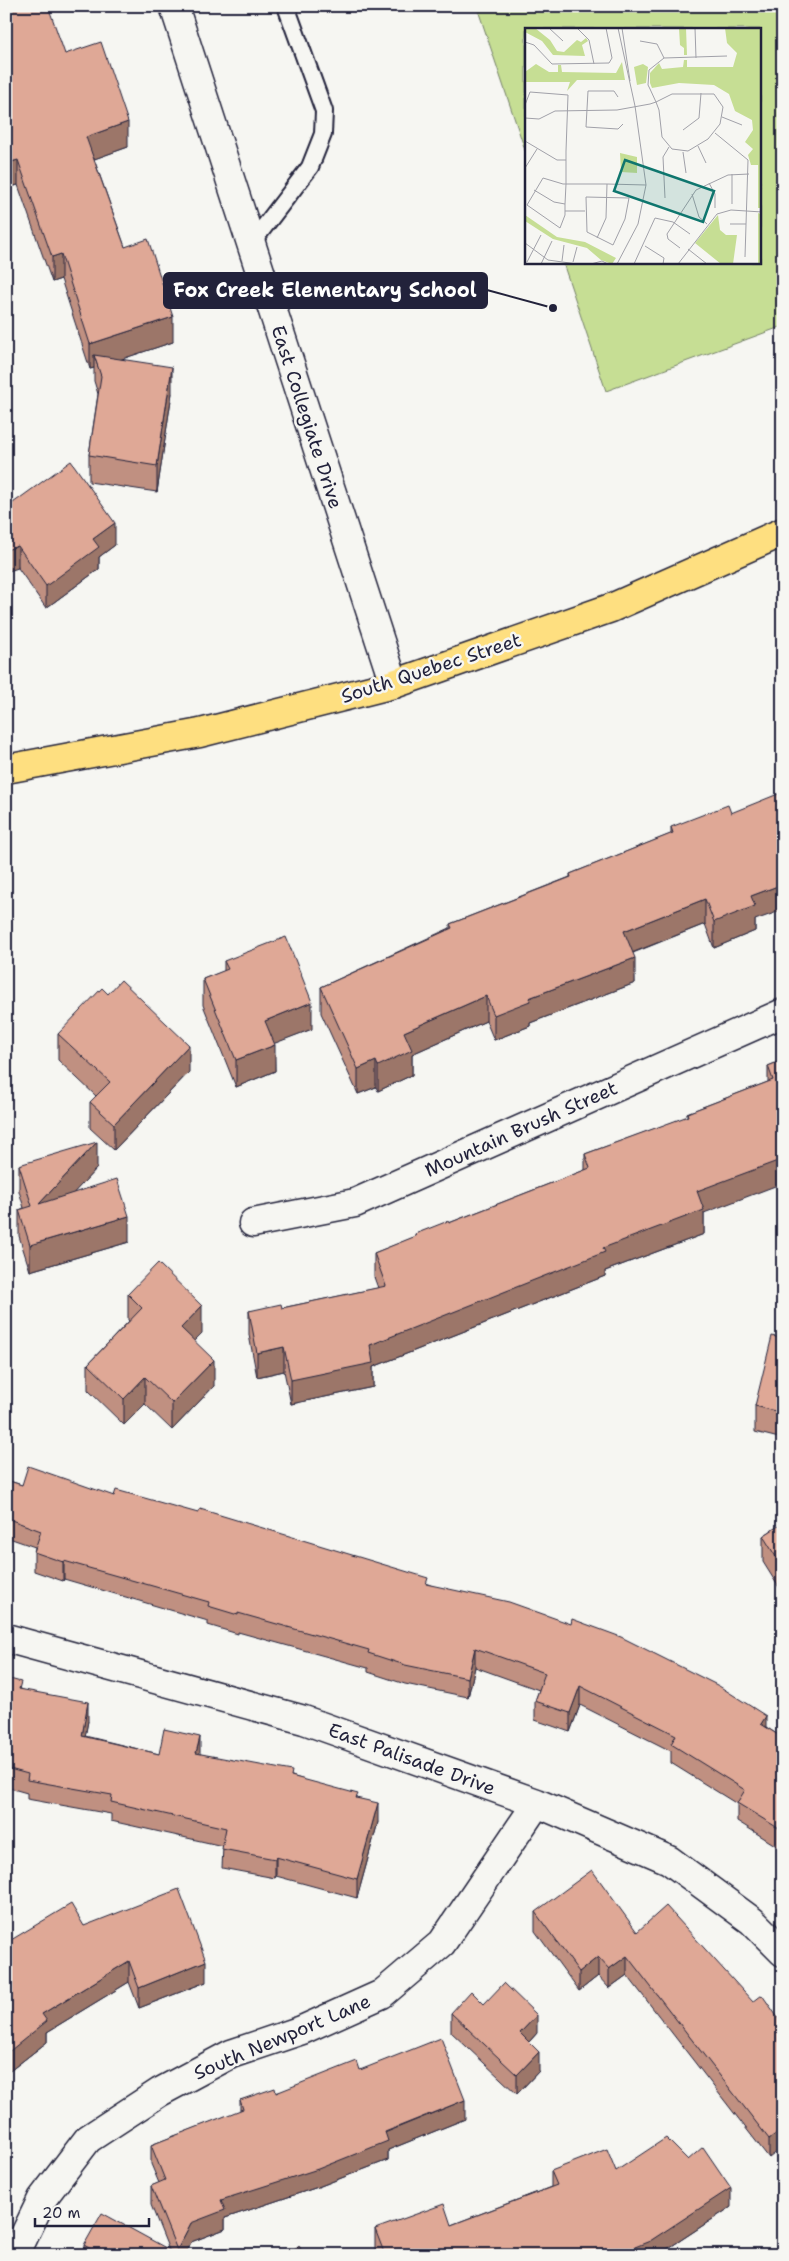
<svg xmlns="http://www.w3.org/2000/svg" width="789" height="2261" font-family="'Shantell Sans',sans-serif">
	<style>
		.green { fill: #c6de94; stroke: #748068 }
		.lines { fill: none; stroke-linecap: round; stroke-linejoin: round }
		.service-casing { stroke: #22223b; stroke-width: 20 }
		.minor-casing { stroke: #22223b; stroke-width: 31 }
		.primary-casing { stroke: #22223b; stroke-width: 31 }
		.service { stroke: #f6f6f2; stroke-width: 16 }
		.minor { stroke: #f6f6f2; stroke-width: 28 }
		.primary { stroke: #fedf80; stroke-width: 28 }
		.wall { fill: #c09081; stroke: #22223b }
		.shaded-wall { fill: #9c7669; stroke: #22223b }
		.building { fill: #dfa896; stroke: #22223b }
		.labels { text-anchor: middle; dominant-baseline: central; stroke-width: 5; stroke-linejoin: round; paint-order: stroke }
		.street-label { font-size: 19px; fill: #22223b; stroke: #f6f6f2 }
		.inset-road { fill: none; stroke: #a1a1a9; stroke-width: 1 }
		.view { fill: #0f766e; fill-opacity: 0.15; stroke: #0f766e; stroke-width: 2.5 }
		.inset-edge { fill: none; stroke: #22223b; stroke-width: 2.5 }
		.leader { fill: none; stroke: #22223b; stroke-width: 2 }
		.callout-dot { fill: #22223b; stroke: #f6f6f2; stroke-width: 2 }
		.callout { fill: #22223b; stroke: #22223b; stroke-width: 2 }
		.callout-label { font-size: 20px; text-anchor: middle; font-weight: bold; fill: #fff }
	</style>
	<rect width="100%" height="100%" fill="#f6f6f2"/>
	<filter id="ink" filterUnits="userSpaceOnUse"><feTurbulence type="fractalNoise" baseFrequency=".02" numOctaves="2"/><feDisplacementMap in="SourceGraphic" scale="10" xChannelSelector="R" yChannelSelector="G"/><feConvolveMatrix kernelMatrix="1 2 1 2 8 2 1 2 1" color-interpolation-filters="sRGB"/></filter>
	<g filter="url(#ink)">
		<!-- green -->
		<path class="green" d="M 479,6 L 783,6 L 783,326 L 606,391 L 563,263 L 760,262 L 760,29 L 526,29 L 526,153 L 477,7 Z"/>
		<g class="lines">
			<!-- service casing -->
			<g class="service-casing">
				<path id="service" d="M 251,244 L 310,167 L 323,134 L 324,111 L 286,6"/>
			</g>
			<!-- minor casing -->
			<g class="minor-casing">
				<path id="minor" d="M 174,6 L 394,684
					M 253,1223 L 355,1203 L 783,1013
					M 6,1638 L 304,1720 L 537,1803 L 669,1860 L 752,1921 L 783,1952
					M 15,2255 L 42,2199 L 88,2139 L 160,2092 L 231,2054 L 302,2030 L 382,1994 L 442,1943 L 537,1803"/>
			</g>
			<!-- primary casing -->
			<g class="primary-casing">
				<path id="primary" d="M 6,769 L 200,733 L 394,684 L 611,608 L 783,532"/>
			</g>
			<!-- service -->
			<use href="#service" class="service"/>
			<!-- minor -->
			<use href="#minor" class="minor"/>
			<!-- primary -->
			<use href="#primary" class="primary"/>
		</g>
		<!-- wall -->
		<path class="wall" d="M 6,6 L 65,54 L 128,147 L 94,159 L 125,247 L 173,342 L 121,359 L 172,393 L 157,492 L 89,482 L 89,455 L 98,394 L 94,381 L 94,368 L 90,369 L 61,279 L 52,282 L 18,185 L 11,187 L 6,174 Z
			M 6,508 L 115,545 L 99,557 L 99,569 L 46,608 L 18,568 Z
			M 671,827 L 755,920 L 755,931 L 714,948 L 705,924 L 633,953 L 635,983 L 530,1023 L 530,1026 L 494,1040 L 486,1021 L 412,1054 L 412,1075 L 378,1091 L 376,1087 L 358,1094 L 321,1013 L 321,987 L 450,928 L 450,924 L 570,877 L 570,874 L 671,834 Z
			M 224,961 L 312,1029 L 274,1043 L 275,1071 L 236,1087 L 203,1005 L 203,979 L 224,971 Z
			M 58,1034 L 189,1072 L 114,1150 L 90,1128 L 90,1102 L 96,1096 L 58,1060 Z
			M 783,1060 L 704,1213 L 704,1234 L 605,1271 L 605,1276 L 373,1367 L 373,1387 L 291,1404 L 284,1371 L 257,1377 L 249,1335 L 249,1311 L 282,1308 L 378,1288 L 374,1277 L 374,1253 L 415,1237 L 415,1234 L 449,1223 L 585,1170 L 585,1154 L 687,1117 L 687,1113 L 768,1082 L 768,1066 Z
			M 19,1165 L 97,1168 L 74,1192 L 129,1242 L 30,1271 L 19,1236 L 19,1210 L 24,1208 L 19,1191 Z
			M 128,1294 L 202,1333 L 194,1341 L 214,1386 L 172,1430 L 145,1404 L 124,1425 L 88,1390 L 88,1364 L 129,1321 L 128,1320 Z
			M 783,1332 L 783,1439 L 755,1432 L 755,1406 L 781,1338 Z
			M 6,1480 L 22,1485 L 114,1496 L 428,1584 L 766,1727 L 783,1738 L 783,1850 L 737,1821 L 737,1804 L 671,1763 L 671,1751 L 580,1705 L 570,1732 L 535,1720 L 535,1701 L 539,1690 L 475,1667 L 468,1697 L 405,1684 L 368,1672 L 368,1668 L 238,1632 L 238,1634 L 208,1625 L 208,1621 L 64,1579 L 63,1581 L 34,1571 L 34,1552 L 35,1547 L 6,1537 Z
			M 783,1523 L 783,1594 L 763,1562 L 763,1536 Z
			M 6,1678 L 21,1689 L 88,1721 L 85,1736 L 159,1754 L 200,1754 L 292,1776 L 358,1798 L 378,1822 L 357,1898 L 276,1876 L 275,1878 L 222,1868 L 223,1846 L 111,1821 L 111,1814 L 27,1799 L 27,1793 L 6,1787 Z
			M 535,1912 L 637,1932 L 753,2002 L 783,2025 L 769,2158 L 627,1975 L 609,1988 L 598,1976 L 579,1991 L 535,1931 Z
			M 84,1926 L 206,1982 L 139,2008 L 129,1982 L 47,2032 L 47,2042 L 6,2074 L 6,1943 Z
			M 484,2004 L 537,2033 L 529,2042 L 539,2071 L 517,2094 L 451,2032 L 451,2013 Z
			M 360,2070 L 465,2119 L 388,2150 L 388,2160 L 318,2187 L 225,2218 L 225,2229 L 191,2242 L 185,2255 L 84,2255 L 84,2245 L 169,2250 L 151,2205 L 151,2186 L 159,2183 L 151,2164 L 151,2145 L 240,2111 L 240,2100 L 276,2093 Z
			M 551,2171 L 616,2171 L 731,2207 L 658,2255 L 378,2255 L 375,2248 L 375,2229 L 451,2225 L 551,2187 Z"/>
		<!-- shaded-wall -->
		<path class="shaded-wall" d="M 128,122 L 128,147 L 86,162 L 86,137 Z
			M 18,160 L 18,185 L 11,187 L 11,162 Z
			M 61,254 L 61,279 L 52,282 L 52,257 Z
			M 173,317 L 173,342 L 98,367 L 94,355 L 94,368 L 90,369 L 90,344 Z
			M 172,367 L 172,393 L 157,492 L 157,466 Z
			M 115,523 L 115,545 L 99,557 L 99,569 L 46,608 L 46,586 L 93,539 Z
			M 18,546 L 18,568 L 6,572 L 6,550 Z
			M 783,884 L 783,910 L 755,920 L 755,931 L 714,948 L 714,922 L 751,896 Z
			M 705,899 L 705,924 L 624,956 L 624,931 Z
			M 635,958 L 635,983 L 530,1023 L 530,1026 L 494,1040 L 494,1015 L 529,998 Z
			M 486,996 L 486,1021 L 412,1054 L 412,1075 L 378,1091 L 378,1066 L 404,1032 Z
			M 312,1002 L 312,1029 L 265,1047 L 265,1021 Z
			M 189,1045 L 189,1072 L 114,1150 L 114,1124 Z
			M 275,1045 L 275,1071 L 236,1087 L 236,1060 Z
			M 376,1061 L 376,1087 L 358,1094 L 358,1069 Z
			M 97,1142 L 97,1168 L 39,1230 L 39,1204 Z
			M 783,1148 L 783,1183 L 704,1213 L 704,1234 L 605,1271 L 605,1276 L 373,1367 L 373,1387 L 291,1404 L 291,1380 L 370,1345 L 603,1248 L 697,1191 Z
			M 129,1216 L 129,1242 L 30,1271 L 30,1245 Z
			M 202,1306 L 202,1333 L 181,1354 L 181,1328 Z
			M 284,1347 L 284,1371 L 257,1377 L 257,1353 Z
			M 214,1360 L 214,1386 L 172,1430 L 172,1403 Z
			M 145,1377 L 145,1404 L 124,1425 L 124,1399 Z
			M 64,1561 L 64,1579 L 63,1581 L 63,1562 Z
			M 475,1648 L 475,1667 L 468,1697 L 468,1678 Z
			M 580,1686 L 580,1705 L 570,1732 L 570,1713 Z
			M 88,1702 L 88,1721 L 82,1754 L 82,1736 Z
			M 766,1716 L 766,1735 L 761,1724 Z
			M 200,1737 L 200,1756 L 196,1753 Z
			M 378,1803 L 378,1822 L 357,1898 L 357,1879 Z
			M 276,1857 L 276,1876 L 275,1878 L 275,1859 Z
			M 627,1956 L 627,1975 L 609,1988 L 609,1969 Z
			M 598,1957 L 598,1976 L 579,1991 L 579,1972 Z
			M 129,1961 L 129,1982 L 47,2032 L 47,2042 L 6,2074 L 6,2054 L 42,2014 Z
			M 206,1961 L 206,1982 L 139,2008 L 139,1988 Z
			M 537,2015 L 537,2033 L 520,2052 L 520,2033 Z
			M 539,2052 L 539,2071 L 517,2094 L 517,2075 Z
			M 465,2100 L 465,2119 L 388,2150 L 388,2160 L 318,2187 L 225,2218 L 225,2229 L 191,2242 L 185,2255 L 177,2255 L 177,2250 L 191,2223 L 221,2200 Z
			M 783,2128 L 783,2147 L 769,2158 L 769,2139 Z
			M 731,2188 L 731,2207 L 658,2255 L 615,2255 Z
			M 608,2250 L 608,2255 L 596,2255 Z"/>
		<!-- building -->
		<path class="building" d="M 6,6 L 48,6 L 65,54 L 101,42 L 128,122 L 86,137 L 125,247 L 148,239 L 173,317 L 90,344 L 61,254 L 52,257 L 18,160 L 11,162 L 6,148 Z
			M 94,355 L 172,367 L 157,466 L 89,455 L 101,376 Z
			M 71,461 L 115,523 L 93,539 L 99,547 L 46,586 L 18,546 L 6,550 L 6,508 Z
			M 783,792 L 783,884 L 751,896 L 755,906 L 714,922 L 705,899 L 624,931 L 635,958 L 529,998 L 530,1001 L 494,1015 L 486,996 L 404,1032 L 412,1050 L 378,1066 L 376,1061 L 358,1069 L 321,987 L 452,928 L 450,924 L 571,877 L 570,874 L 673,833 L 671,827 L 728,805 L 731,813 Z
			M 286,937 L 312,1002 L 265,1021 L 275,1045 L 236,1060 L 203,979 L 228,969 L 224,961 Z
			M 121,980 L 189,1045 L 114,1124 L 90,1102 L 110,1082 L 58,1034 L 102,988 L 108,994 Z
			M 783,1060 L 783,1159 L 697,1191 L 704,1210 L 603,1248 L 605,1252 L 370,1345 L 373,1363 L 291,1380 L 284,1347 L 257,1353 L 249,1311 L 281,1304 L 282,1308 L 386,1286 L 374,1253 L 416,1236 L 415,1234 L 448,1221 L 449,1223 L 590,1168 L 585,1154 L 688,1116 L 687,1113 L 773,1080 L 768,1066 Z
			M 97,1142 L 39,1204 L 117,1179 L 129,1216 L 30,1245 L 19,1210 L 32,1206 L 19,1165 Z
			M 158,1263 L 202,1306 L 181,1328 L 214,1360 L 172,1403 L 145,1377 L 124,1399 L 88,1364 L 142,1308 L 128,1294 Z
			M 783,1332 L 783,1413 L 755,1406 L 772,1336 L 781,1338 Z
			M 28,1466 L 114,1496 L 116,1490 L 198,1513 L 200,1509 L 428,1578 L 426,1584 L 509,1602 L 571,1624 L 572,1619 L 621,1637 L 719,1686 L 766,1716 L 761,1724 L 783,1738 L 783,1831 L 737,1803 L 745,1790 L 671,1744 L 676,1735 L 580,1686 L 570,1713 L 535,1701 L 545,1673 L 475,1648 L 468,1678 L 405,1665 L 368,1653 L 369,1650 L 238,1613 L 238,1615 L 208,1606 L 209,1602 L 64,1561 L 63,1562 L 34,1552 L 41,1531 L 6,1518 L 6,1480 L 22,1485 Z
			M 783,1523 L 783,1568 L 763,1536 Z
			M 6,1678 L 21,1682 L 19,1689 L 88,1702 L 82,1736 L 159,1754 L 164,1729 L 200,1737 L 196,1753 L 292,1771 L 291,1776 L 358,1794 L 356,1798 L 378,1803 L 357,1879 L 276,1857 L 275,1859 L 222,1849 L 226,1828 L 111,1802 L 112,1795 L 27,1780 L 28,1774 L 6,1768 Z
			M 592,1870 L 637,1932 L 666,1906 L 753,2002 L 762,1995 L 783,2025 L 783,2027 L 780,2029 L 783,2032 L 783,2128 L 769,2139 L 627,1956 L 609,1969 L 598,1957 L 579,1972 L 535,1912 Z
			M 179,1889 L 206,1961 L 139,1988 L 129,1961 L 42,2014 L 47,2021 L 6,2054 L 6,1943 L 71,1904 L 84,1926 Z
			M 504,1983 L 537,2015 L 520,2033 L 539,2052 L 517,2075 L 451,2013 L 471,1991 L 484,2004 Z
			M 441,2038 L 465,2100 L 385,2132 L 388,2141 L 318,2169 L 221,2200 L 225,2210 L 191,2223 L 177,2250 L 151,2186 L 165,2180 L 151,2145 L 243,2109 L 240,2100 L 275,2088 L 276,2093 L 357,2061 L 360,2070 Z
			M 666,2138 L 688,2160 L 703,2147 L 731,2188 L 650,2241 L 615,2255 L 609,2255 L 608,2250 L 596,2255 L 385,2255 L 375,2229 L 444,2204 L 451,2225 L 557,2185 L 551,2171 L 607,2149 L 616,2171 Z
			M 102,2213 L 175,2253 L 174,2255 L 101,2255 L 84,2245 Z
			M 299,2246 L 305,2255 L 288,2255 Z"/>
	</g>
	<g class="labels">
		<!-- street labels -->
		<g class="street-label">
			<text transform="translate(307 417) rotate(72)">East Collegiate Drive</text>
			<text transform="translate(431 668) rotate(-18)">South Quebec Street</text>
			<text transform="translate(521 1129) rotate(-24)">Mountain Brush Street</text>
			<text transform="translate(412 1759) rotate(20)">East Palisade Drive</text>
			<text transform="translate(282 2037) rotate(-23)">South Newport Lane</text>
		</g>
	</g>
	<!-- overview -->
	<g transform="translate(525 28)">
		<rect width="236" height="236" fill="#f6f6f2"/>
		<path d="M 0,0 L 10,0 L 25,12 L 32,23 L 39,24 L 52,12 L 56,14 L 61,10 L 63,13 L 57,17 L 60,28 L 28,27 L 17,13 L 0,4 ZM 154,0 L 161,0 L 162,27 L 159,27 L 159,20 L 155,17 ZM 200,0 L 236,0 L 236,180 L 233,180 L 233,137 L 226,137 L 223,127 L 228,121 L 220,114 L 228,102 L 227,92 L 210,83 L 204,66 L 189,57 L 154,55 L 127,60 L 125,55 L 125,45 L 134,35 L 137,41 L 158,39 L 159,32 L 162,32 L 162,39 L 208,39 L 212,25 L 202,15 ZM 97,34 L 100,52 L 52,52 L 42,63 L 45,54 L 0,54 L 0,44 L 11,36 L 24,44 L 33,44 L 33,37 L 36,37 L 37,44 L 91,45 ZM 118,36 L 123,39 L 121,55 L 112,57 L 109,39 ZM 95,125 L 112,129 L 112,145 L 96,144 ZM 233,185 L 236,186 L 236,236 L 233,236 ZM 0,187 L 32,209 L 60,214 L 91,230 L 87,236 L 76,232 L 62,220 L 28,211 L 0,193 ZM 193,187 L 195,202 L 201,207 L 212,207 L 208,236 L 196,236 L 170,215 Z" fill="#c6de94"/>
		<path class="inset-road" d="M 24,0 L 38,13M 52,0 L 64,12 L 69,36M 97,0 L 105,53M 170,0 L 171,30M 115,13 L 132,16 L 139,30M 0,14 L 9,17 L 27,36 L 84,35 L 87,30 L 81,0M 93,69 L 89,63 L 63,63 L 61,99 L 93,101 L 98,96M 0,77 L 5,64 L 43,67 L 41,123 L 41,156 L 40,176 L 40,187 L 35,200 L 2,177 L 18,150 L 38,156 L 82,156 L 121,157M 197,89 L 217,97M 0,90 L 14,91 L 30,83 L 92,82 L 125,76 L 131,74 L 147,66 L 189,66 L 198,79 L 195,96 L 183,111 L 163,123 L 147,121 L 137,109 L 134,82 L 131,74 L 125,61 L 123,57 L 124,42 L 139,30 L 202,28M 158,102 L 174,90 L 176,65M 190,105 L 223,132 L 220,229M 0,113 L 32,132 L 41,132M 173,118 L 181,135M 158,124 L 161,145M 0,140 L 12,121M 184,155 L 190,166 L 190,180M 9,162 L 29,174 L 40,176M 167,166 L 174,189 L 182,196M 61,169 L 104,170 L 100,191 L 88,217 L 62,204 ZM 140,170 L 138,129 L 144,119M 207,176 L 207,146M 40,183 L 60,183M 205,196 L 221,196M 72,210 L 81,190 L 82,156M 0,215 L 23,232 L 52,236M 120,218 L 139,230 L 138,236M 155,220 L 143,211 L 142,206 L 171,162 L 203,147 L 224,146M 163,221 L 182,236M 37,233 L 39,217M 2,234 L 16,207M 48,234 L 52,219M 16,236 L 27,213M 66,236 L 77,233 L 83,236M 92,236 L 113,196 L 121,157 L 110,78 L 93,0M 109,236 L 130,190 L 148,194 L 165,206M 153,236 L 192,186 L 206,182 L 237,184"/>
		<path class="view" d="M 100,132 L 189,163 L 178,194 L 89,163 Z"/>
		<rect width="236" height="236" class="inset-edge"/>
	</g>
	<!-- callouts -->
	<path class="leader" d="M553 308L487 290"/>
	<circle class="callout-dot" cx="553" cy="308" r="5"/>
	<rect class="callout" x="164" y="273" width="323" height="35" rx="5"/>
	<g class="callout-label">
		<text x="325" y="297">Fox Creek Elementary School</text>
	</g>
	<!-- margin -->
	<rect width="789" height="2261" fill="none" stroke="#f6f6f2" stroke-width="25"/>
	<rect x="12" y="12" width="764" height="2236" fill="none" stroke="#22223b" stroke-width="2" filter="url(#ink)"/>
	<!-- scale -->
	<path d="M35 2218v8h114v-8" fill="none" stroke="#22223b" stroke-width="2.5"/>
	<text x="42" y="2218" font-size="15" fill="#22223b" stroke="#f6f6f2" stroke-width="4" paint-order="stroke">20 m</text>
</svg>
